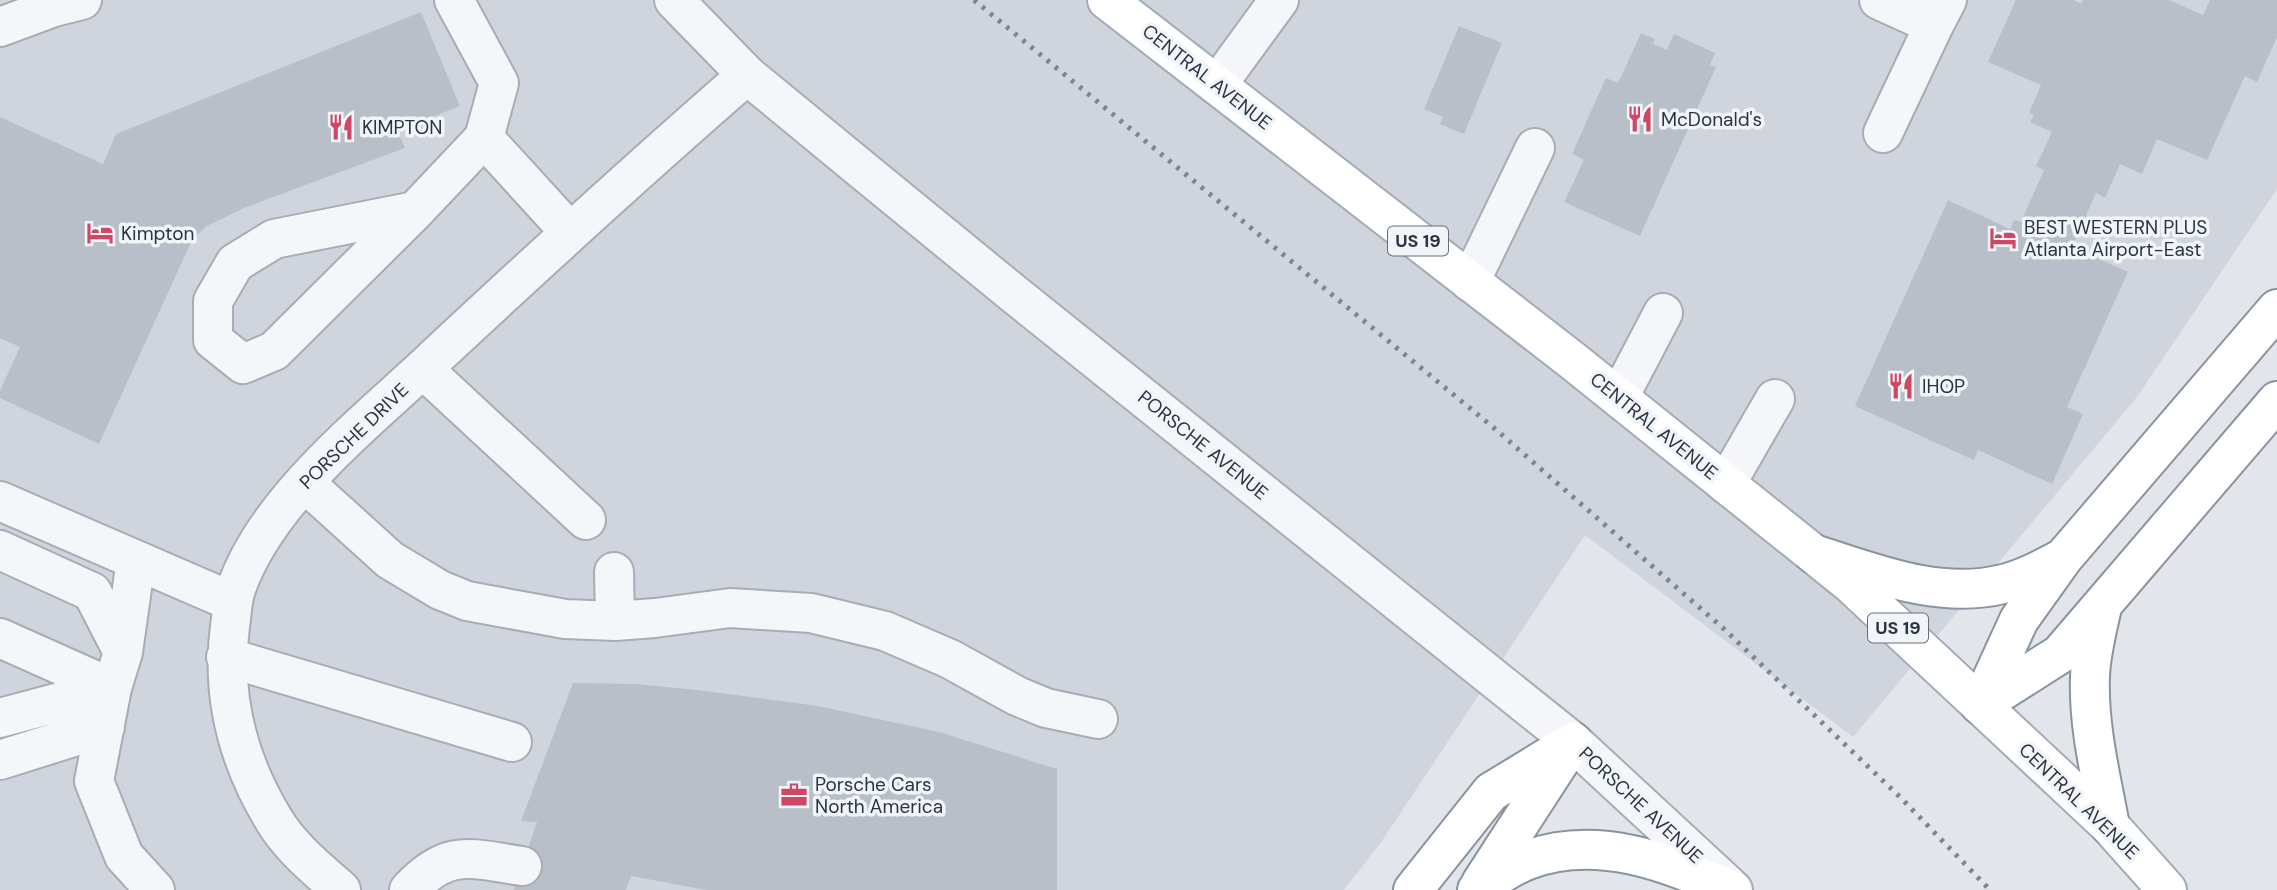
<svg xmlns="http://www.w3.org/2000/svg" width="2277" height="890" font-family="'DM Sans',sans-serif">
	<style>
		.built { fill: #d0d5dd }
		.building { fill: #b9bfc8 }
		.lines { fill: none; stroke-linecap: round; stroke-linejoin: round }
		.minor-casing { stroke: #a7adb5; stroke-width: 42 }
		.major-casing { stroke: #a1abb6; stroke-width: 42 }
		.highway-casing { stroke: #8994a1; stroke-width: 42 }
		.minor { stroke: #f5f6f9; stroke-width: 38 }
		.major { stroke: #fff; stroke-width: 38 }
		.highway { stroke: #fff; stroke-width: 38 }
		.rail { stroke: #7b8694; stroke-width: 5; stroke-dasharray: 3.5 7; stroke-linecap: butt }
		.labels { text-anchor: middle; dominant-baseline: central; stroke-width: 7; stroke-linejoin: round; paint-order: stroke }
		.shield { fill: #f2f5f8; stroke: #666e79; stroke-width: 2 }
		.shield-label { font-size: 18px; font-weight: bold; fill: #2a3443 }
		.street-label { font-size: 19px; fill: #2a3443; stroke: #f2f5f8 }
		.poi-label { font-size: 19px; fill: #2a3443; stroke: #f2f5f8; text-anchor: start }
	</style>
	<rect width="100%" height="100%" fill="#e2e6eb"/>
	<!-- built -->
	<path class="built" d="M 0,0 L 2277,0 L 2277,189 L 2137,397 L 1853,737 L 1585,535 L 1382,841 L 1344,890 L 0,890 Z"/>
	<!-- building -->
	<path class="building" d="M 2016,0 L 2074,0 L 2081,4 L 2083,0 L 2169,0 L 2203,15 L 2210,0 L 2277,0 L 2277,37 L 2257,82 L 2245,76 L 2207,160 L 2157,139 L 2142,174 L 2120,164 L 2105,198 L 2096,193 L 2072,247 L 2128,272 L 2067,407 L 2083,414 L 2052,484 L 1978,450 L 1974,460 L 1855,406 L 1948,200 L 2010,229 L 2014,220 L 2021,222 L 2044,170 L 2036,166 L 2052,132 L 2030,122 L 2034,115 L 2029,113 L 2041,85 L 1988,62 Z
		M 421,12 L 460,106 L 397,131 L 405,148 L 244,208 L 207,226 L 192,240 L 99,444 L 0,398 L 0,391 L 20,347 L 0,338 L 0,117 L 103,164 L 116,134 Z
		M 1459,26 L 1502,43 L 1464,134 L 1440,124 L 1443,117 L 1424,109 Z
		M 1641,33 L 1655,39 L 1653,44 L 1667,50 L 1674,34 L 1715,53 L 1710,65 L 1716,67 L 1640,236 L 1564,202 L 1584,160 L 1572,154 L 1606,78 L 1618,83 Z
		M 573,683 L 636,684 L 697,690 L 818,706 L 939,732 L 1057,769 L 1057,890 L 706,890 L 631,876 L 626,890 L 514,890 L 537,822 L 521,821 Z"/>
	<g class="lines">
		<!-- minor casing -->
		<g class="minor-casing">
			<path id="minor" d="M 674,0 L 747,75 L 871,177 L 1014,294 L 1573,742 L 1733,890
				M 1879,0 L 1934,25 L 1947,0
				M 0,27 L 54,7 L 82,0
				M 1217,85 L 1279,0
				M 1883,133 L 1934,25
				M 484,138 L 569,231
				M 415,211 L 274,239 L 235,263 L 213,301 L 213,340 L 243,364 L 274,351 L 415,211 L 484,138 L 499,83 L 454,0
				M 1470,282 L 1535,148
				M 423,369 L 586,520
				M 1619,397 L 1663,313
				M 305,483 L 390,560 L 440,590 L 467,601 L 565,619 L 615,621 L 655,618 L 730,608 L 811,613 L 885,631 L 950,659 L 1017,696 L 1046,708 L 1098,719
				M 1726,484 L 1775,399
				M 0,501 L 233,602
				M 0,550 L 92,592 L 123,652
				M 136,560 L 123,652 L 112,688 L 94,781 L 124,856 L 155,890
				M 614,572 L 615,621
				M 0,638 L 112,688
				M 226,657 L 512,742
				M 0,718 L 112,688
				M 0,760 L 105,727
				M 341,890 C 317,869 290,847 274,820 C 238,761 221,695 230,626 C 232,614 232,600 236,589 C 266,501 363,425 429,363 C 534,265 639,169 747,75
				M 409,890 C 449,847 471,859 522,866"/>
		</g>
		<!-- major casing -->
		<g class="major-casing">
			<path id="major" d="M 1107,0 L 1573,361 L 1851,584 L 2110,826 L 2167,890"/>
		</g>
		<!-- highway casing -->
		<g class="highway-casing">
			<path id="highway" d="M 1814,554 C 1874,573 1939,600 2003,584 C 2024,579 2044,568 2063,558
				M 2102,607 C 2097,630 2091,652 2090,676 C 2088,726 2101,777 2110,826
				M 1980,705 L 2019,620 L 2064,557 L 2277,309
				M 1980,705 L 2060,654 L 2277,401
				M 1481,883 L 1566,752
				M 1413,890 L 1491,792 L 1573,742
				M 1477,890 C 1493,879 1509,867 1528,860 C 1596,834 1668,862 1731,890"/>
		</g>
		<!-- minor -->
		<use href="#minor" class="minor"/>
		<!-- major -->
		<use href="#major" class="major"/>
		<!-- highway -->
		<use href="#highway" class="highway"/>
		<!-- rail -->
		<path class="rail" d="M 974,0 L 1494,428 L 1723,628 L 1902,799 L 1990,890"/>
	</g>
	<!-- icons -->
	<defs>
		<g id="restaurant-bare" transform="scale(2.1)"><path d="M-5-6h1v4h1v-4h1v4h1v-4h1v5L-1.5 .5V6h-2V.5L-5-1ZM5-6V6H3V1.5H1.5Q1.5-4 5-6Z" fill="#cf4764" stroke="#f2f5f8" stroke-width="2.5" paint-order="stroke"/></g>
		<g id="hotel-bare" transform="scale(2.1)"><path d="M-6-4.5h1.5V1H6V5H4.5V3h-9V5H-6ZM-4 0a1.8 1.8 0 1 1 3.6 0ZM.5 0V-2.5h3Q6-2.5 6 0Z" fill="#cf4764" stroke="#f2f5f8" stroke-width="2.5" paint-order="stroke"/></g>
		<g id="office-bare" transform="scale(2.1)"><path d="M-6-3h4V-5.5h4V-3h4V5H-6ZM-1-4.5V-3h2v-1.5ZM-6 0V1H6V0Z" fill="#cf4764" stroke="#f2f5f8" stroke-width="2.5" paint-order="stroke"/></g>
	</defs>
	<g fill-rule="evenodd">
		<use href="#restaurant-bare" x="1640" y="119"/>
		<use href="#restaurant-bare" x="341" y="127"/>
		<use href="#hotel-bare" x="100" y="233"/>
		<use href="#hotel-bare" x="2003" y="238"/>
		<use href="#restaurant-bare" x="1901" y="386"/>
		<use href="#office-bare" x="794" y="795"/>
	</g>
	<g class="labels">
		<!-- shield labels -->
		<g class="shield">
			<rect x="1388" y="226.5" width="60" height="29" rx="5"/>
			<rect x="1868" y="613.5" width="60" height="29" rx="5"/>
		</g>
		<g class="shield-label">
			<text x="1418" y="241">US 19</text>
			<text x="1898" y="628">US 19</text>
		</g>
		<!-- street labels -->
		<g class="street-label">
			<text transform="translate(1207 77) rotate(38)">CENTRAL AVENUE</text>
			<text transform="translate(1654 426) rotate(39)">CENTRAL AVENUE</text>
			<text transform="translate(354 436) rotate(-44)">PORSCHE DRIVE</text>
			<text transform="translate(1203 445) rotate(39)">PORSCHE AVENUE</text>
			<text transform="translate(2079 801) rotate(44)">CENTRAL AVENUE</text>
			<text transform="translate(1641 805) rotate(43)">PORSCHE AVENUE</text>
		</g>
		<!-- poi labels -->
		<g class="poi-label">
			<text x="1661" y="119">McDonald's</text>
			<text x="362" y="127">KIMPTON</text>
			<text x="2024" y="227">BEST WESTERN PLUS<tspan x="2024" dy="22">Atlanta Airport-East</tspan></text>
			<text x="121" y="233">Kimpton</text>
			<text x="1922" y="386">IHOP</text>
			<text x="815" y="784">Porsche Cars<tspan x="815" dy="22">North America</tspan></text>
		</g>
	</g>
</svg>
